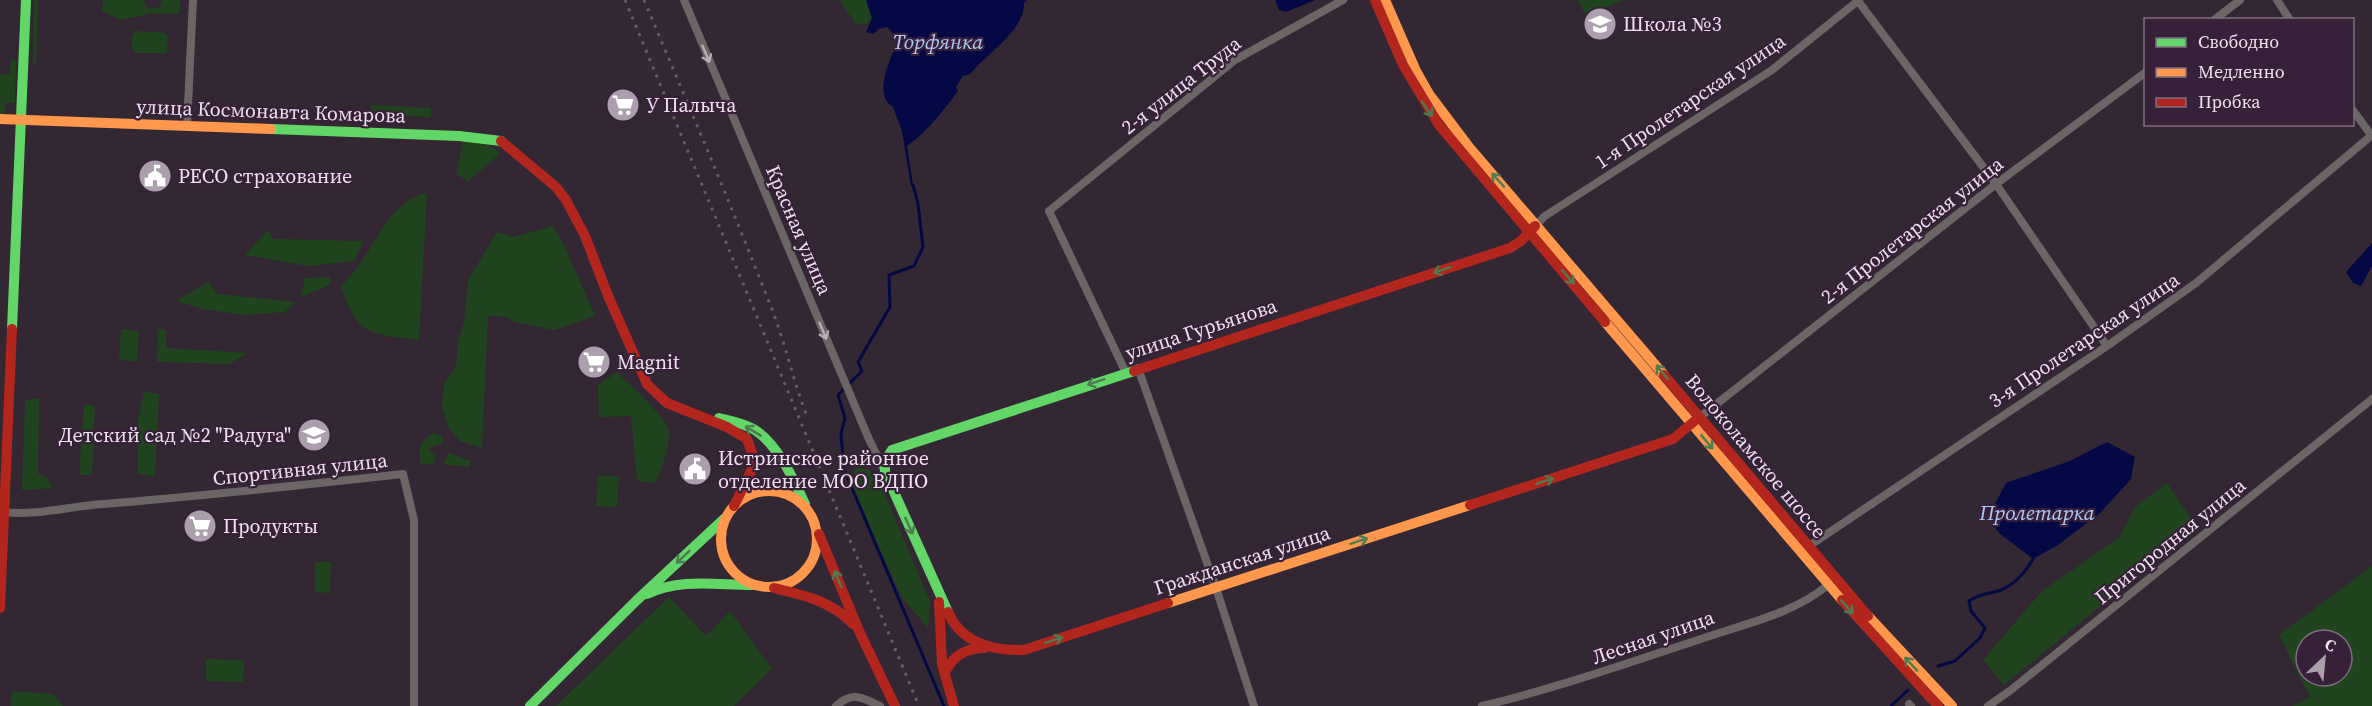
<svg xmlns="http://www.w3.org/2000/svg" width="2372" height="706" font-family="'Source Serif 4',serif">
	<style>
		.green { fill: #20451e; fill-rule: evenodd }
		.water { fill: #040844 }
		.lines { fill: none; stroke-linecap: round; stroke-linejoin: round }
		.stream { stroke: #040844; stroke-width: 3 }
		.street { stroke: #6c6566; stroke-width: 8 }
		.fast { stroke: #63d668; stroke-width: 10 }
		.slow { stroke: #ff974d; stroke-width: 10 }
		.jam { stroke: #b3261e; stroke-width: 10 }
		.rail { stroke: #655e63; stroke-width: 3; stroke-dasharray: 3 6; stroke-linecap: butt }
		.oneway { stroke: #baafb8 }
		.oneway2 { stroke: #4c7c50 }
		.labels { text-anchor: middle; dominant-baseline: central; stroke-width: 4.5; stroke-linejoin: round; paint-order: stroke }
		.poi-label { font-size: 20px; fill: #eee0ef; stroke: #362139; text-anchor: start }
		.street-label { font-size: 20px; fill: #eee0ef; stroke: #362139 }
		.water-label { font-size: 21px; font-style: italic; fill: #b1c9f7; stroke: #362139 }
	</style>
	<rect width="100%" height="100%" fill="#322733"/>
	<!-- green -->
	<path class="green" d="M 34,0 L 38,0 L 36,65 L 33,65 Z
		M 103,0 L 144,0 L 147,9 L 160,7 L 162,0 L 180,0 L 179,14 L 152,13 L 121,20 L 102,11 Z
		M 839,0 L 866,0 L 872,18 L 867,24 L 856,24 Z
		M 1578,0 L 1623,0 L 1586,16 Z
		M 136,31 L 165,33 L 168,37 L 167,53 L 135,53 L 132,48 L 132,36 Z
		M 11,60 L 16,60 L 15,103 L 5,103 L 4,115 L 0,115 L 0,74 L 10,75 Z
		M 371,105 L 431,108 L 431,117 L 370,114 Z
		M 464,139 C 479,141 490,143 500,154 L 468,181 L 456,174 Z
		M 427,193 L 419,340 C 370,333 358,338 341,286 C 346,280 352,275 357,268 C 377,242 391,200 427,193 Z
		M 553,226 L 565,247 L 595,316 L 554,330 L 514,322 L 507,317 L 488,316 L 482,448 L 460,441 L 448,427 L 442,407 L 444,384 L 456,367 L 458,340 L 464,323 L 468,280 L 497,232 L 513,237 Z
		M 268,230 L 273,239 L 363,241 L 355,261 L 307,266 L 245,255 Z
		M 330,277 L 330,285 L 301,297 L 305,278 Z
		M 209,282 L 217,294 L 296,302 L 285,312 L 245,315 L 203,309 L 176,301 Z
		M 121,329 L 139,331 L 137,361 L 119,360 Z
		M 158,329 L 166,330 L 166,348 L 248,353 L 229,364 L 157,362 Z
		M 617,372 C 628,383 663,414 668,428 C 672,443 661,469 656,483 L 637,481 L 631,416 L 599,417 L 598,385 Z
		M 144,391 L 159,394 L 155,476 L 138,474 L 138,419 Z
		M 39,398 L 38,473 L 48,479 L 53,488 L 22,490 L 25,401 Z
		M 84,404 L 95,406 L 92,475 L 79,475 Z
		M 434,433 L 443,437 L 443,443 L 428,448 L 435,456 L 434,464 L 421,464 C 417,448 420,441 434,433 Z
		M 449,453 L 471,461 L 469,467 L 443,464 Z
		M 855,466 L 876,473 L 930,602 L 928,628 L 903,599 L 853,492 Z
		M 598,475 L 619,477 L 617,507 L 596,506 Z
		M 2167,483 L 2197,527 L 2004,685 L 1983,660 L 2042,591 L 2120,537 L 2135,507 Z
		M 315,562 L 331,562 L 330,593 L 315,592 Z
		M 2372,566 L 2372,706 L 2293,706 L 2310,697 L 2279,635 ZM 2306,640 L 2342,640 L 2342,676 L 2306,676 Z
		M 669,597 L 706,636 L 730,611 L 772,669 L 734,706 L 556,706 Z
		M 206,659 L 244,660 L 243,682 L 206,681 Z
		M 12,691 L 53,694 L 63,706 L 11,706 Z"/>
	<!-- water -->
	<path class="water" d="M 866,0 L 1027,0 L 1024,3 C 1024,32 987,53 970,74 L 963,76 L 956,87 L 958,91 C 943,111 927,132 907,146 L 913,185 L 911,186 L 902,131 L 893,107 C 873,96 889,60 897,44 L 892,32 L 887,27 L 878,29 L 874,34 L 866,32 L 872,18 Z
		M 1275,0 L 1315,0 L 1286,12 L 1279,10 Z
		M 2372,243 L 2372,266 L 2361,286 L 2353,283 L 2346,272 Z
		M 2107,442 L 2135,457 L 2131,479 L 2100,513 L 2058,545 L 2033,559 L 1999,533 L 1988,517 L 2006,483 L 2070,461 Z"/>
	<g class="lines">
		<!-- stream -->
		<path class="stream" d="M 913,185 L 918,204 L 923,247 L 914,266 L 889,275 L 890,307 L 858,362 L 862,371 L 838,395 L 845,418 L 841,434 L 844,469 L 944,706
			M 1938,666 L 1955,661 L 1980,638 L 1985,628 L 1971,611 L 1969,601 C 1980,593 1990,594 2001,590 C 2015,584 2026,571 2033,559
			M 1891,706 L 1908,690"/>
		<!-- street -->
		<path class="street" d="M 684,0 L 868,437 L 883,468
			M 2277,0 L 2290,20
			M 1858,1 L 1996,184 L 2107,346
			M 2214,20 L 2240,0
			M 2352,109 L 2371,135
			M 187,126 L 193,0
			M 1537,224 L 1545,216 L 1772,70 L 1859,0
			M 1138,368 L 1216,588 L 1254,706
			M 1126,373 L 1049,211 L 1235,60 L 1343,0
			M 1700,417 L 1996,184 L 2146,72
			M 4,512 C 36,516 71,506 103,504 C 203,496 303,485 403,474 L 414,520 L 414,706
			M 1806,548 L 2107,346 L 2196,283 L 2372,135
			M 1909,704 L 1911,706
			M 836,706 C 853,691 862,697 880,706
			M 1482,706 C 1557,688 1628,663 1701,639 C 1744,624 1793,614 1828,585
			M 1988,706 L 2011,690 L 2372,399"/>
		<!-- fast -->
		<path class="fast" d="M 271,129 L 459,136 L 501,141
			M 12,329 L 26,0
			M 719,418 C 731,421 744,423 755,430 C 778,445 794,480 805,504
			M 647,594 C 681,578 715,585 752,585
			M 948,612 L 885,472 L 885,461 L 892,450 L 1134,371
			M 530,706 L 637,600 L 724,519"/>
		<!-- slow -->
		<path class="slow" d="M 1385,0 L 1416,71 L 1429,94 L 1469,147 L 1664,375
			M 0,119 L 271,129
			M 1605,322 L 1842,600
			M721 539a48 48 0 1 1 96 0a48 48 0 1 1-96 0Z
			M 1168,603 L 1470,505
			M 1868,616 L 1952,706"/>
		<!-- jam -->
		<path class="jam" d="M 1375,0 L 1403,65 L 1439,125 L 1605,322
			M 501,141 L 556,187 L 566,200 L 585,236 L 609,298 L 647,384 L 667,403 L 727,427 L 747,439 L 752,453 L 752,469 L 734,506
			M 1134,371 L 1510,248 L 1521,241 L 1535,226
			M 1664,375 L 1868,616
			M 1470,505 L 1673,439 L 1697,419
			M 819,534 L 859,631 L 895,706
			M 774,588 C 804,595 831,601 853,624
			M 1842,600 L 1938,706
			M 939,602 L 942,664 L 954,706
			M 0,608 L 12,329
			M 948,612 C 961,643 993,651 1024,650 L 1168,603
			M 945,672 C 954,655 966,648 985,648"/>
		<!-- rail -->
		<path class="rail" d="M 625,0 L 919,706
			M 644,0 C 688,104 732,207 773,312 C 786,346 794,384 807,416"/>
	</g>
	<!-- one-way arrows -->
	<defs><path id="oneway-shaft" d="M-6 0H5M1.5-3L5.5 0L1.5 3" fill="none" stroke-width="1.6" stroke-linecap="round" stroke-linejoin="round" transform="scale(1.5)"/></defs>
	<g class="oneway">
		<use href="#oneway-shaft" transform="translate(706 54) rotate(67)"/>
		<use href="#oneway-shaft" transform="translate(823 331) rotate(67)"/>
	</g>
	<g class="oneway2">
		<use href="#oneway-shaft" transform="translate(1427 109) rotate(55)"/>
		<use href="#oneway-shaft" transform="translate(1498 180) rotate(-132)"/>
		<use href="#oneway-shaft" transform="translate(1442 270) rotate(162)"/>
		<use href="#oneway-shaft" transform="translate(1568 277) rotate(50)"/>
		<use href="#oneway-shaft" transform="translate(1662 372) rotate(-130)"/>
		<use href="#oneway-shaft" transform="translate(1096 382) rotate(162)"/>
		<use href="#oneway-shaft" transform="translate(753 431) rotate(-149)"/>
		<use href="#oneway-shaft" transform="translate(1707 442) rotate(50)"/>
		<use href="#oneway-shaft" transform="translate(1545 481) rotate(-18)"/>
		<use href="#oneway-shaft" transform="translate(909 526) rotate(66)"/>
		<use href="#oneway-shaft" transform="translate(1359 541) rotate(-18)"/>
		<use href="#oneway-shaft" transform="translate(683 557) rotate(137)"/>
		<use href="#oneway-shaft" transform="translate(838 579) rotate(-113)"/>
		<use href="#oneway-shaft" transform="translate(1847 607) rotate(49)"/>
		<use href="#oneway-shaft" transform="translate(1054 640) rotate(-18)"/>
		<use href="#oneway-shaft" transform="translate(1911 664) rotate(-133)"/>
	</g>
	<!-- icons -->
	<defs>
		<g id="school-disc" transform="scale(1.725)"><circle r="9.5" fill="#ac9fad" stroke="#362139"/><path d="M0-5L7-2L0 1L-7-2ZM-4 1L0 2.5L4 1V4Q0 6-4 4Z" fill="#fff"/></g>
		<g id="supermarket-disc" transform="scale(1.725)"><circle r="9.5" fill="#ac9fad" stroke="#362139"/><path d="M-6-5.5h2.5l.6 2H6L4.5 2H-2.5L-4.4-4H-6ZM-1.5 3.2a1.3 1.3 0 1 0 .1 0ZM3 3.2a1.3 1.3 0 1 0 .1 0Z" fill="#fff"/></g>
		<g id="civic-disc" transform="scale(1.725)"><circle r="9.5" fill="#ac9fad" stroke="#362139"/><path d="M-.6-6.5H3V-4.5H.6V-3L4-1V1h2V6H-6V1h2V-1L-.6-3ZM-1.2 2.5V6h2.4V2.5Z" fill="#fff"/></g>
	</defs>
	<g fill-rule="evenodd">
		<use href="#school-disc" x="1600" y="24"/>
		<use href="#supermarket-disc" x="623" y="105"/>
		<use href="#civic-disc" x="155" y="176"/>
		<use href="#supermarket-disc" x="594" y="362"/>
		<use href="#school-disc" x="314" y="435"/>
		<use href="#civic-disc" x="695" y="469"/>
		<use href="#supermarket-disc" x="200" y="526"/>
	</g>
	<g class="labels">
		<!-- poi labels -->
		<g class="poi-label">
			<text x="1623" y="24">Школа №3</text>
			<text x="646" y="105">У Палыча</text>
			<text x="178" y="176">РЕСО страхование</text>
			<text x="617" y="362">Magnit</text>
			<text x="291" y="435" text-anchor="end">Детский сад №2 "Радуга"</text>
			<text x="718" y="458">Истринское районное<tspan x="718" dy="23">отделение МОО ВДПО</tspan></text>
			<text x="223" y="526">Продукты</text>
		</g>
		<!-- street labels -->
		<g class="street-label">
			<text transform="translate(1181 85) rotate(-38)">2-я улица Труда</text>
			<text transform="translate(1690 101) rotate(-34)">1-я Пролетарская улица</text>
			<text transform="translate(271 111) rotate(2)">улица Космонавта Комарова</text>
			<text transform="translate(799 230) rotate(67)">Красная улица</text>
			<text transform="translate(1912 230) rotate(-38)">2-я Пролетарская улица</text>
			<text transform="translate(1201 329) rotate(-18)">улица Гурьянова</text>
			<text transform="translate(2084 340) rotate(-34)">3-я Пролетарская улица</text>
			<text transform="translate(1756 456) rotate(50)">Волоколамское шоссе</text>
			<text transform="translate(300 469) rotate(-6)">Спортивная улица</text>
			<text transform="translate(2170 541) rotate(-39)">Пригородная улица</text>
			<text transform="translate(1242 560) rotate(-18)">Гражданская улица</text>
			<text transform="translate(1653 637) rotate(-19)">Лесная улица</text>
		</g>
		<!-- water labels -->
		<g class="water-label">
			<text x="938" y="41">Торфянка</text>
			<text x="2037" y="512">Пролетарка</text>
		</g>
	</g>
	<!-- legend -->
	<rect x="2144" y="18" width="210" height="108" fill="#362139" stroke="#806d82" stroke-width="1.5"/>
	<rect x="2156" y="38" width="30" height="9" fill="#63d668" stroke="#806d82" stroke-width="1.5"/>
	<text x="2198" y="48" font-size="18" fill="#eee0ef">Свободно</text>
	<rect x="2156" y="68" width="30" height="9" fill="#ff974d" stroke="#806d82" stroke-width="1.5"/>
	<text x="2198" y="78" font-size="18" fill="#eee0ef">Медленно</text>
	<rect x="2156" y="98" width="30" height="9" fill="#b3261e" stroke="#806d82" stroke-width="1.5"/>
	<text x="2198" y="108" font-size="18" fill="#eee0ef">Пробка</text>
	<!-- north arrow -->
	<g transform="translate(2324 658) rotate(26)"><circle r="28" fill="#362139" stroke="#806d82" stroke-width="1.5"/>
	<path d="M0-4.5L10 22L0 15L-10 22Z" fill="#ac9fad"/>
	<text y="-9" font-size="16" font-weight="bold" text-anchor="middle" fill="#eee0ef">С</text>
	</g>
</svg>
